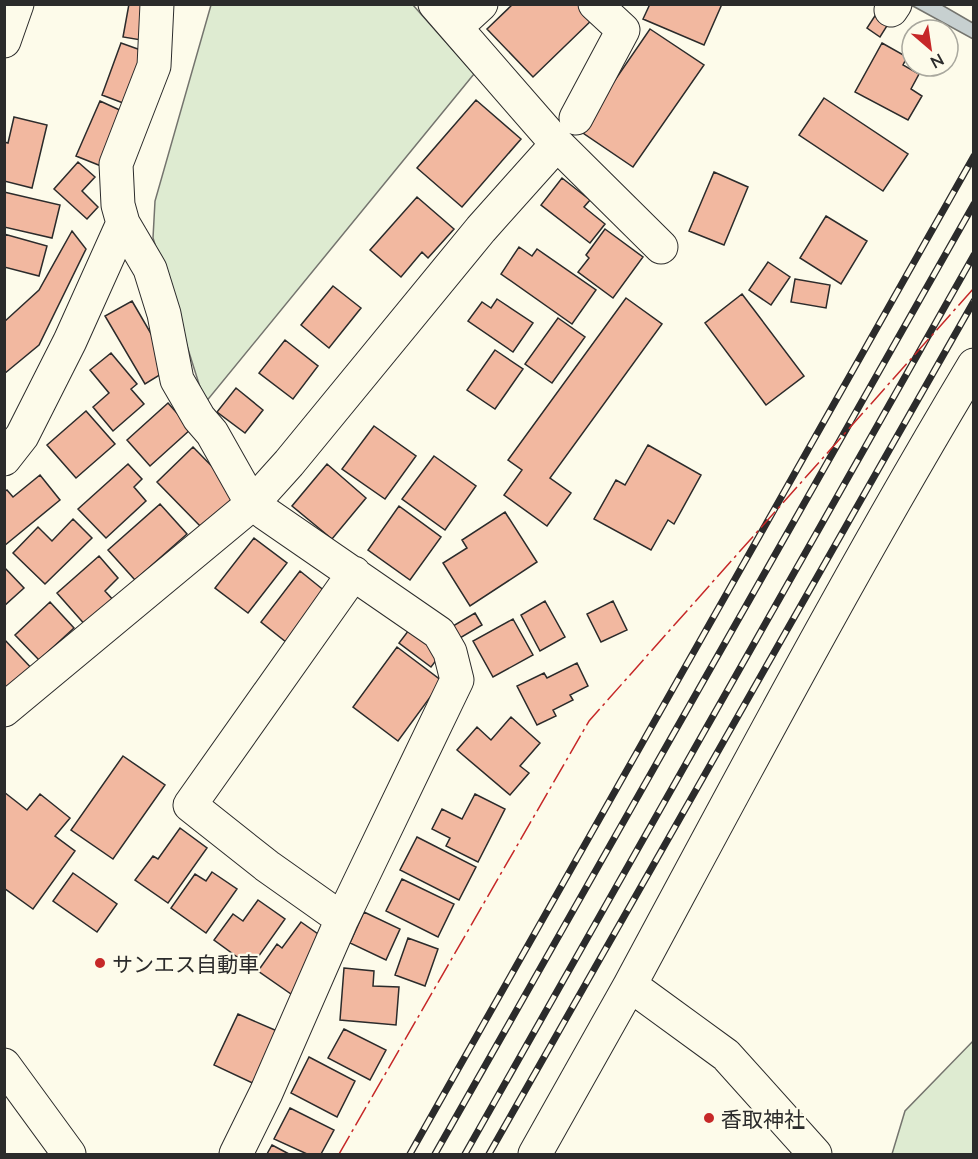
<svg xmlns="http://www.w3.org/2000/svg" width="978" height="1159" font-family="Lato,'Noto Sans JP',sans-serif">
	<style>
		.green { fill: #deebd1; stroke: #74746e; stroke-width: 1.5 }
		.water { fill: #c7d0d0; stroke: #74746e; stroke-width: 1.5 }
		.building { fill: #f2b8a0; stroke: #2b2b2b; stroke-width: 1.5 }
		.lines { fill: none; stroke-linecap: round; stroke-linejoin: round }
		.minor-casing { stroke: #2b2b2b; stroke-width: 35 }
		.trunk-casing { stroke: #2b2b2b; stroke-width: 35 }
		.minor { stroke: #fdfbea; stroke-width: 33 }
		.trunk { stroke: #fdfbea; stroke-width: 33 }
		.rail-casing { stroke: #2b2b2b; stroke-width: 7 }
		.rail { stroke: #fdfbea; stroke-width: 4.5; stroke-dasharray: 14; stroke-linecap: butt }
		.power { stroke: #c62828; stroke-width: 1.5; stroke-dasharray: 21 4.5 3 4.5; stroke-linecap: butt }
		.poi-dot { fill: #c62828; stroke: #fdfbea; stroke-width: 2 }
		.labels { text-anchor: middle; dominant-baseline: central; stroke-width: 4.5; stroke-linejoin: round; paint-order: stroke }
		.poi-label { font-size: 21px; fill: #2b2b2b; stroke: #fdfbea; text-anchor: start }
	</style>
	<rect width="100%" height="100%" fill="#fdfbea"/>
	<!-- green -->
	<path class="green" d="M 211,5 L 413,5 L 474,74 L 205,403 L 153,238 L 155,201 Z
		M 973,1041 L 973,1154 L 892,1154 L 905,1111 Z"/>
	<!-- water -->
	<path class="water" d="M 911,5 L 942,5 L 973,23 L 973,39 Z"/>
	<!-- building -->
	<path class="building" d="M 129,4 L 149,4 L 141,40 L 123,37 Z
		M 513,4 L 586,4 L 596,16 L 533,77 L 487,29 Z
		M 650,4 L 722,4 L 704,45 L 643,19 Z
		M 882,5 L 895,13 L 880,37 L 867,28 Z
		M 650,29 L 704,65 L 633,167 L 580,131 Z
		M 121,43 L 149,53 L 131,106 L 102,95 Z
		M 882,43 L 907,57 L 903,65 L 919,74 L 911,89 L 922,96 L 908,120 L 855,92 Z
		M 824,98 L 908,154 L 883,191 L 799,135 Z
		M 476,100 L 521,139 L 462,207 L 417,168 Z
		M 100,101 L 124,112 L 101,166 L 76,156 Z
		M 14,117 L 47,125 L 32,188 L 4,181 L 4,142 L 8,143 Z
		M 78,162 L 95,177 L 82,191 L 98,207 L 87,219 L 54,189 Z
		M 714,172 L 748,187 L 724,245 L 689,231 Z
		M 562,178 L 590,200 L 584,207 L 605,224 L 590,243 L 541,205 Z
		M 4,192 L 60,205 L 52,238 L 4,227 Z
		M 417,197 L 454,229 L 428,258 L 422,252 L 401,277 L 370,250 Z
		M 826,216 L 867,241 L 841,284 L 800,258 Z
		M 605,229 L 643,257 L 613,298 L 578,272 L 589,258 L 586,255 Z
		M 72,231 L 86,249 L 39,345 L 4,374 L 4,322 L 39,290 Z
		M 4,234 L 47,246 L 39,276 L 4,267 Z
		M 519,247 L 532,256 L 537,249 L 596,290 L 572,324 L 501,274 Z
		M 768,262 L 790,277 L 771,305 L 749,290 Z
		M 795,279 L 830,285 L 826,308 L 791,302 Z
		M 333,286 L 361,308 L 329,348 L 301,325 Z
		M 742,294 L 804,376 L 766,405 L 705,323 Z
		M 626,298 L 662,324 L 550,478 L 571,493 L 547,526 L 504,495 L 522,470 L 508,460 Z
		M 497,299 L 533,323 L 513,352 L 468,321 L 482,302 L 491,308 Z
		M 132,301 L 171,368 L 145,384 L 105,316 Z
		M 558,318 L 585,337 L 552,383 L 525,364 Z
		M 285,340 L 318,366 L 293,399 L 259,373 Z
		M 495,350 L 523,369 L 495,409 L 467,390 Z
		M 111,353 L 137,384 L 131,389 L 144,404 L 113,431 L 93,407 L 109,393 L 90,370 Z
		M 236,388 L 263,410 L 245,433 L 217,412 Z
		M 168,403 L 191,429 L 150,466 L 127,440 Z
		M 86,411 L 115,444 L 76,478 L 47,445 Z
		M 374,426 L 416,456 L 385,499 L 342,469 Z
		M 648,445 L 701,475 L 674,524 L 668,520 L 651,550 L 594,519 L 616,480 L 625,485 Z
		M 193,447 L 239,494 L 203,529 L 157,482 Z
		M 434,456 L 476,486 L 445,530 L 402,499 Z
		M 128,464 L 142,479 L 134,487 L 146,501 L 106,538 L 78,509 Z
		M 327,464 L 366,498 L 332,539 L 292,506 Z
		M 40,475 L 60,500 L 4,546 L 4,492 L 7,490 L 13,497 Z
		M 160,504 L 187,534 L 135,580 L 108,550 Z
		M 399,506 L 441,537 L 410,580 L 368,550 Z
		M 505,512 L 537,562 L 470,606 L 443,563 L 467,548 L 462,540 Z
		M 73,519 L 92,538 L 45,584 L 13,553 L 38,527 L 52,541 Z
		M 254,538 L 287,563 L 248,613 L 215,588 Z
		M 99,556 L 118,578 L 105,591 L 115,602 L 87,627 L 57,593 Z
		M 4,567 L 24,588 L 4,606 Z
		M 300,571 L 331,596 L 291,646 L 261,622 Z
		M 545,601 L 565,637 L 540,651 L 521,615 Z
		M 613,601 L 627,630 L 601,642 L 587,614 Z
		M 50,602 L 74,628 L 39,660 L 15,635 Z
		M 475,613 L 482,625 L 460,638 L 453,626 Z
		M 513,619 L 533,655 L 493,677 L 473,641 Z
		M 412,626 L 444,650 L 431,667 L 399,643 Z
		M 4,639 L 35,672 L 4,699 Z
		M 397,647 L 442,681 L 398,741 L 353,707 Z
		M 577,663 L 588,686 L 570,695 L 573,700 L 553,710 L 556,716 L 537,725 L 517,686 L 544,673 L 547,678 Z
		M 511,717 L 540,743 L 520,766 L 529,773 L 510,795 L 457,750 L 477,727 L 491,740 Z
		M 123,756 L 165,785 L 113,859 L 71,830 Z
		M 4,792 L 27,810 L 40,794 L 70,818 L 55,836 L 75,851 L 33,909 L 4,888 Z
		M 475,794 L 505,809 L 478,862 L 446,846 L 450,838 L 432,829 L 442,809 L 462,819 Z
		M 180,828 L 207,848 L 168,903 L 135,880 L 153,856 L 158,859 Z
		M 417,837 L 476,867 L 459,900 L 400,870 Z
		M 212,872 L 237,889 L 206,933 L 171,908 L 195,874 L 206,881 Z
		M 73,873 L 117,904 L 97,932 L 53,901 Z
		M 402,879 L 454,904 L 438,937 L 386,911 Z
		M 258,900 L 285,919 L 251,967 L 214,940 L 233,914 L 243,921 Z
		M 364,912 L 400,929 L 386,960 L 350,943 Z
		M 301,922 L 328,941 L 291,994 L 258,971 L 277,944 L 282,948 Z
		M 408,938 L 438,949 L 425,986 L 395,975 Z
		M 344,968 L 374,971 L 373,986 L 399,987 L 396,1025 L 340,1020 Z
		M 238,1014 L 284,1034 L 259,1086 L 214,1065 Z
		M 344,1029 L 386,1050 L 370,1080 L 328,1058 Z
		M 309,1057 L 355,1081 L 337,1117 L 291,1093 Z
		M 290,1108 L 334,1130 L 321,1154 L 307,1154 L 274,1139 Z
		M 272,1145 L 289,1154 L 267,1154 Z"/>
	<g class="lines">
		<!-- minor casing -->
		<g class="minor-casing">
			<path id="minor" d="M 157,4 L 154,66 L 116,164 L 118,205 L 123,223 L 150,269 L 164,314 L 177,380 L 199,418 L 212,433 L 252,504 L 439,633 L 450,652 L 457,680 L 342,919 L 267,866 L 190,805 L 354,573
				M 435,4 L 557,144 L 661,247
				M 891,10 L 895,4
				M 456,27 L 481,4
				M 4,41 L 17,4
				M 576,118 L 623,30 L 595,4
				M 4,459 L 22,436 L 70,341 L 123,223
				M 4,710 L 252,504 L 289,463 L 481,229 L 557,144
				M 630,985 C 742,777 852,568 974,365
				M 236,1154 L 266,1093 L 342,919
				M 535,1154 L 630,985 L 726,1055 L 815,1154"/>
		</g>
		<!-- trunk casing -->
		<g class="trunk-casing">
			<path id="trunk" d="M 4,1065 L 69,1154"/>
		</g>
		<!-- minor -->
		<use href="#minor" class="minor"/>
		<!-- trunk -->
		<use href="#trunk" class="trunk"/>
		<!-- rail casing -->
		<g class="rail-casing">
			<path id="rail" d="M 410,1154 L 974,156
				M 435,1154 L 974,204
				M 465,1154 L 974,255
				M 489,1154 L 974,301"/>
		</g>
		<!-- rail -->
		<use href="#rail" class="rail"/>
		<!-- power -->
		<path class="power" d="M 339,1154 L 589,721 L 974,288"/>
	</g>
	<!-- markers -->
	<g class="poi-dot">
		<circle cx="100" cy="963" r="6"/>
		<circle cx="709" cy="1118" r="6"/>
	</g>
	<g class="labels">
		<!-- poi labels -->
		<g class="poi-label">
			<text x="112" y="963">サンエス自動車</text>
			<text x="721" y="1118">香取神社</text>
		</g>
	</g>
	<!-- border -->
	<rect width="978" height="1159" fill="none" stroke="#2b2b2b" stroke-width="12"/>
	<!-- north arrow -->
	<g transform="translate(930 48) rotate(151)"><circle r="28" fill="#fdfbea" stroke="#a9a89e" stroke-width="1.5"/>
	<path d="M0-4.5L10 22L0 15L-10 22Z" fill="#c62828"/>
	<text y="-9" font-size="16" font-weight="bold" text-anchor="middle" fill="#2b2b2b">N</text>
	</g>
</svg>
